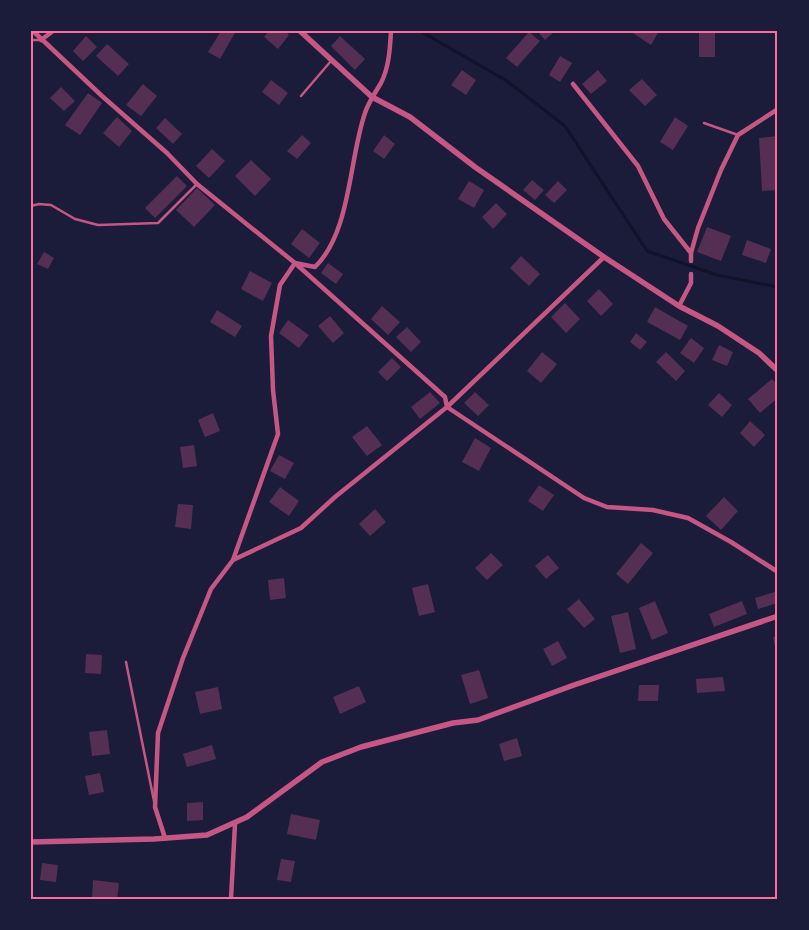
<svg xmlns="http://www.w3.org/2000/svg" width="809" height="930" font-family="'Nunito Sans',sans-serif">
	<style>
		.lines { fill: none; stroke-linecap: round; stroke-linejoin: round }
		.stream { stroke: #12122b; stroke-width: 3 }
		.building { fill: #542f53 }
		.service { stroke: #c65784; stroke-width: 2.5 }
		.minor { stroke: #c65784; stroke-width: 4.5 }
		.tertiary { stroke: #c65784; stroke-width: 5.5 }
		.neatline { fill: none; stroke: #ff6b9d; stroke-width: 2 }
	</style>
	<rect width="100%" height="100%" fill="#1b1b3a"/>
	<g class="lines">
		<!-- stream -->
		<path class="stream" d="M 420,31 L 507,81 L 565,126 L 647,251 L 717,275 L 778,287"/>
	</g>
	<!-- building -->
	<path class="building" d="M 221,31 L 236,31 L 220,59 L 208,52 Z
		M 269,31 L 285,31 L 289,35 L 278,49 L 264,37 Z
		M 537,31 L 555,31 L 545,40 Z
		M 630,31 L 659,31 L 651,45 Z
		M 529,32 L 540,41 L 517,67 L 506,58 Z
		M 699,33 L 715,33 L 715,57 L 699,57 Z
		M 86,36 L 97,47 L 83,61 L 73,51 Z
		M 340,36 L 365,59 L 355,70 L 331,46 Z
		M 107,44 L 129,64 L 118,76 L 96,56 Z
		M 560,56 L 572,63 L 560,82 L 549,75 Z
		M 462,70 L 476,80 L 466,95 L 451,85 Z
		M 598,70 L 607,81 L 591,94 L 582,84 Z
		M 642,79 L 657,95 L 645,106 L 629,90 Z
		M 271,80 L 288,93 L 279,105 L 262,92 Z
		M 143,84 L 157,96 L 141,116 L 126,105 Z
		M 61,87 L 75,101 L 64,111 L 50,98 Z
		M 88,93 L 102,103 L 80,135 L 65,125 Z
		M 117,117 L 132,131 L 119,147 L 103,133 Z
		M 675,117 L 688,126 L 673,150 L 660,142 Z
		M 165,118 L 182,134 L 173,144 L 156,128 Z
		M 302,135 L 311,143 L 297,159 L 287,151 Z
		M 384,135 L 395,144 L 384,159 L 373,151 Z
		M 778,136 L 778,190 L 762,191 L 759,138 Z
		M 212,149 L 225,161 L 209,178 L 196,166 Z
		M 251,160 L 271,179 L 255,196 L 235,176 Z
		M 177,176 L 187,186 L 155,218 L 145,208 Z
		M 532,180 L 544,190 L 535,200 L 523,190 Z
		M 469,181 L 484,190 L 474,208 L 458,199 Z
		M 558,181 L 567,190 L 554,203 L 545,195 Z
		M 197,188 L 215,205 L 194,227 L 176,210 Z
		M 496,203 L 507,214 L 493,229 L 482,217 Z
		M 707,227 L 731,236 L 721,261 L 697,252 Z
		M 302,229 L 320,243 L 309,258 L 291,244 Z
		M 747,240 L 771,249 L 766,263 L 742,255 Z
		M 44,252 L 54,258 L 48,269 L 37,264 Z
		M 521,256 L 540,274 L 529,286 L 510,268 Z
		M 328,263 L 343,274 L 336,284 L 321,273 Z
		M 250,271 L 272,283 L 263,301 L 241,289 Z
		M 599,289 L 613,304 L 601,316 L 587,301 Z
		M 565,303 L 580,319 L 566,333 L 551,317 Z
		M 382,306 L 400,322 L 388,335 L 371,319 Z
		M 655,307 L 688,326 L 680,340 L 647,322 Z
		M 217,310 L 242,326 L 235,337 L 210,322 Z
		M 330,316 L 344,333 L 333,343 L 318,326 Z
		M 288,320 L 309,335 L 299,348 L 279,333 Z
		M 407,327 L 421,342 L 411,352 L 396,337 Z
		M 636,333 L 647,342 L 640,350 L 630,342 Z
		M 691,338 L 704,348 L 694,363 L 680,353 Z
		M 719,345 L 733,352 L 727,366 L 712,360 Z
		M 542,352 L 557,364 L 541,383 L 527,371 Z
		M 666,352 L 685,371 L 676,381 L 656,362 Z
		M 392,358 L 401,367 L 387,381 L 378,372 Z
		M 772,379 L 778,385 L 778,398 L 760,413 L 748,399 Z
		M 430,392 L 440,403 L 420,419 L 411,407 Z
		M 475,392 L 489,405 L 478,416 L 464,403 Z
		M 719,393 L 732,405 L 722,417 L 708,405 Z
		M 213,413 L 220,431 L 205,437 L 198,420 Z
		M 750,421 L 765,435 L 754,447 L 740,433 Z
		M 367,426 L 382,445 L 367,456 L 352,437 Z
		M 475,438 L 491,448 L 479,471 L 462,462 Z
		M 194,445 L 197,466 L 183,468 L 180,447 Z
		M 279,455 L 294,463 L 285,479 L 270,471 Z
		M 539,485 L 554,495 L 543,511 L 528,501 Z
		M 280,487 L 299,501 L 289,516 L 269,502 Z
		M 724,497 L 738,511 L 721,530 L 706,516 Z
		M 178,504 L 193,505 L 191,529 L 175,527 Z
		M 375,509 L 386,522 L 370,536 L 359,524 Z
		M 641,543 L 653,553 L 628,584 L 616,574 Z
		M 491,553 L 503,565 L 487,580 L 475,568 Z
		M 548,555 L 559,568 L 546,579 L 535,566 Z
		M 284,578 L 286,598 L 270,600 L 268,580 Z
		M 428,584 L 435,612 L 419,616 L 412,588 Z
		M 778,591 L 778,603 L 758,609 L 755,598 Z
		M 579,599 L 595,619 L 584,628 L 567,609 Z
		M 655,601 L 668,633 L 652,640 L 639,608 Z
		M 742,601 L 747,614 L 714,627 L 709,614 Z
		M 628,612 L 636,649 L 620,653 L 611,616 Z
		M 778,636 L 778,651 L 776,652 L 773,637 Z
		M 558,641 L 567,658 L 552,666 L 543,649 Z
		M 86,654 L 102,655 L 101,674 L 85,673 Z
		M 479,670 L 488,698 L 470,704 L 461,675 Z
		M 723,677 L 725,691 L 697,693 L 696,679 Z
		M 639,685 L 659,685 L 658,701 L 638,701 Z
		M 359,686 L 366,702 L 340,714 L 333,697 Z
		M 218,687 L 222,709 L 200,714 L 195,692 Z
		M 107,730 L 110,754 L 92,756 L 89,732 Z
		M 517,738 L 522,756 L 504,761 L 499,744 Z
		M 212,745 L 216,759 L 187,767 L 183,754 Z
		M 100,773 L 104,792 L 89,795 L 85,776 Z
		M 203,802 L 203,820 L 187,821 L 187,803 Z
		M 291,814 L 320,820 L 316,840 L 287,834 Z
		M 281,859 L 295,861 L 291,882 L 277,880 Z
		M 42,863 L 58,865 L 56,882 L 40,880 Z
		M 93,880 L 119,883 L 117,899 L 92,899 Z"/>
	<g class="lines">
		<!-- service -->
		<path class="service" d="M 31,40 L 41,40
			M 301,96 L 331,61
			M 704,123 L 738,135
			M 31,206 L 39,204 L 51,205 L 75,219 L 98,225 L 158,223 L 196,185
			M 126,662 L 154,801"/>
		<!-- minor -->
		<path class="minor" d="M 33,31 L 102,96 L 167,153 L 197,184 L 295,263 L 445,397 L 447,407 L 584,498 L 607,507 L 653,510 L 688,518 L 731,542 L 778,572
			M 41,40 L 53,31
			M 573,84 L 638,166 L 664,219 L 691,253
			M 691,261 L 691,253 L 698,228 L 721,170 L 738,135 L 778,109
			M 679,306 L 691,283 L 691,274
			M 233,560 L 278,434 L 273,390 L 271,336 L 280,285 L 295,263 L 315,267 C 351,232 349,159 365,113 C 368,103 375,93 381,83 C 389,67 390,49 391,31
			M 165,838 L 155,807 L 158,733 L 183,658 L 211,589 L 233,560 L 301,528 L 335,497 L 447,407 L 604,257
			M 231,899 L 235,824"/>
		<!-- tertiary -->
		<path class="tertiary" d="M 300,31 L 372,97 L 410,117 L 475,167 L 604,257 L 679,306 L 718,326 L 759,353 L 778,371
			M 31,842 L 154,839 L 207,835 L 247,817 L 322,762 L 361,747 L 453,723 L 478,720 L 574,685 L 778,616"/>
	</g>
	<!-- border -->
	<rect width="809" height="930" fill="none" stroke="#1b1b3a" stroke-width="65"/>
	<rect x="32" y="32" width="744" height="866" class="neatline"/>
</svg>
